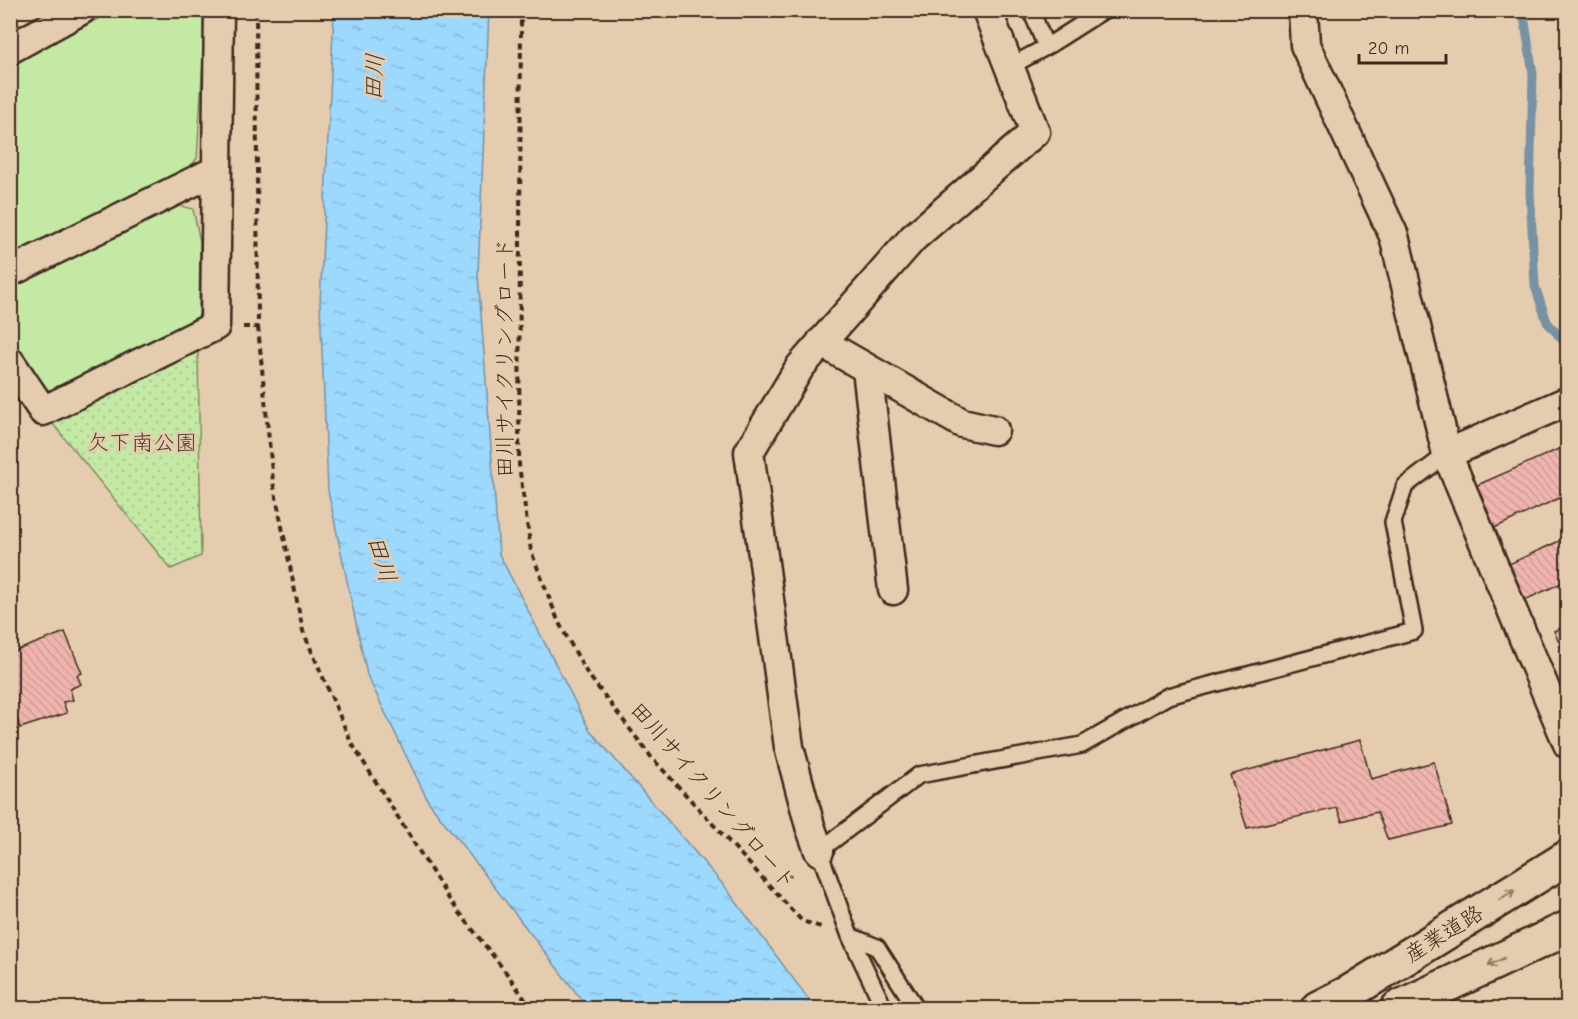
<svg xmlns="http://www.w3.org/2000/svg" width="1578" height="1019" font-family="'Comic Neue','Klee One',sans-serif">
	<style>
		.grass { fill: #c4e9a4; stroke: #808a61; stroke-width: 1.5 }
		.park { fill: url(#park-dots); stroke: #808a61; stroke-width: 1.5 }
		.water { fill: url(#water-ripples); stroke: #7692a4; stroke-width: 1.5 }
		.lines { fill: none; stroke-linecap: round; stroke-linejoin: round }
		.stream { stroke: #7692a4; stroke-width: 9 }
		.building { fill: url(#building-back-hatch); stroke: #3b2a1e; stroke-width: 1.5 }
		.lane-casing { stroke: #3b2a1e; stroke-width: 20 }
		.street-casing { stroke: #3b2a1e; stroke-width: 33 }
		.secondary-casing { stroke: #3b2a1e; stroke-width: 38 }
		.path { stroke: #3b2a1e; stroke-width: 4; stroke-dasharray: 6 4.5; stroke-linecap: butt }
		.lane { stroke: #e6ccae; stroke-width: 15 }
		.street { stroke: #e6ccae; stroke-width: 28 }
		.secondary { stroke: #e6ccae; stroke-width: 33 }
		.oneway { stroke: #907b66 }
		.labels { text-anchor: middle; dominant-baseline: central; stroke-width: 5; stroke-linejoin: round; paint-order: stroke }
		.street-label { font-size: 22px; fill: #3b2a1e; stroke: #e6ccae }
		.park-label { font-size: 22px; fill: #493d2b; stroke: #e6ccae }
		.water-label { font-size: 24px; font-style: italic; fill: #453b34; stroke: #e6ccae }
	</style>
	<defs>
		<pattern id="park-dots" width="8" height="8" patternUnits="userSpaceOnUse" patternTransform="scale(1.5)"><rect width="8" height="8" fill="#c4e9a4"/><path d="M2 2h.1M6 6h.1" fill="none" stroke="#a9c88d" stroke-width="1.8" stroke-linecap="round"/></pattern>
		<pattern id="water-ripples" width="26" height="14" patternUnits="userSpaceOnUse" patternTransform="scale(1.5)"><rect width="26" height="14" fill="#9dd8fd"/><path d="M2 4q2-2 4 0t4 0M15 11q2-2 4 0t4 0" fill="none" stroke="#88bad8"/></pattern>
		<pattern id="building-back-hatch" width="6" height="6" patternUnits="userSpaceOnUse" patternTransform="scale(1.5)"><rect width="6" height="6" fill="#efb4ae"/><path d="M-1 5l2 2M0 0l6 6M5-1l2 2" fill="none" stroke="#ce9b95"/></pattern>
	</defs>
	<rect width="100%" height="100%" fill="#e6ccae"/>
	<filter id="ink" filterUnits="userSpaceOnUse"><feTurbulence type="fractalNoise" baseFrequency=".0167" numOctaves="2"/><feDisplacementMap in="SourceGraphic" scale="12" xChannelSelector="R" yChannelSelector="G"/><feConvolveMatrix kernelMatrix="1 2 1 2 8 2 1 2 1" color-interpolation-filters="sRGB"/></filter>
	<g filter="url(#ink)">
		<!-- grass -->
		<path class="grass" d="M 113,11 L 206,11 L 197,158 L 186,173 L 11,261 L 11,64 Z
			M 175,205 L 193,209 L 200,242 L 199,315 L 190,330 L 63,393 L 46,389 L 11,335 L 10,292 L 14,284 Z"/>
		<!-- park -->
		<path class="park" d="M 198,349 L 201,556 L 171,569 L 52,423 Z"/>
		<!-- water -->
		<path class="water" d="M 334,11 L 489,11 L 478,274 L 499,554 L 589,729 L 726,888 L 815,1008 L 588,1008 L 428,801 L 367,675 L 328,491 L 320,304 Z"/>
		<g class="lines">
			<!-- stream -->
			<path class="stream" d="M 1523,10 L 1533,74 L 1530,192 L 1535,286 L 1547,322 L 1568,346"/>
		</g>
		<!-- building -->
		<path class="building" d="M 1568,445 L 1568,494 L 1490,530 L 1473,487 Z
			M 1568,537 L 1568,580 L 1525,600 L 1509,564 Z
			M 1568,625 L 1568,662 L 1554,631 Z
			M 65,632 L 82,673 L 77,675 L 81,684 L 70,689 L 73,700 L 63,702 L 67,713 L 20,728 L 14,710 L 10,712 L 10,653 Z
			M 1360,740 L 1371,779 L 1434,762 L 1452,825 L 1388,840 L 1377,812 L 1342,821 L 1337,808 L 1247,828 L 1230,775 Z"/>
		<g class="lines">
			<!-- lane casing -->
			<g class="lane-casing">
				<path id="lane" d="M 1031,10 L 1046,47
					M 1009,67 L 1046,47 L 1104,10
					M 850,936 L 877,947 L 916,1008
					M 884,1008 L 850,936 L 819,851 L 919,775 L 1082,745 L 1168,696 L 1414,631 L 1393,522 L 1405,486 L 1447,454"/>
			</g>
			<!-- street casing -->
			<g class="street-casing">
				<path id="street" d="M 1303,10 L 1305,45 L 1394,236 L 1447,454 L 1568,744
					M 10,49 L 81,10
					M 10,272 L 217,170
					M 821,342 L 962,423 L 994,430
					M 10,362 L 43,411 L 215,326 L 219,10
					M 867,369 L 893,590
					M 1447,454 L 1568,401
					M 819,851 L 810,826 L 789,747 L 749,452 L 800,367 L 913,238 L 1035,132 L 987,10"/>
			</g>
			<!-- secondary casing -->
			<g class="secondary-casing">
				<path id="secondary" d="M 1318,1008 L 1350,992 L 1568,857
					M 1398,1008 L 1568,928"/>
			</g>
			<!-- path -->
			<path class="path" d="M 521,10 L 519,465 L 531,551 L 559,623 L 587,673 L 652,758 L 802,921 L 824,928
				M 243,327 L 258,327 L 256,10
				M 258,327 L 273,482 L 303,631 L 351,742 L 449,899 L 508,975 L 531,1008"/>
			<!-- lane -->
			<use href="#lane" class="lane"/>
			<!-- street -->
			<use href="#street" class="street"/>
			<!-- secondary -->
			<use href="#secondary" class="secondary"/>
		</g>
		<!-- one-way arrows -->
		<defs><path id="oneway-shaft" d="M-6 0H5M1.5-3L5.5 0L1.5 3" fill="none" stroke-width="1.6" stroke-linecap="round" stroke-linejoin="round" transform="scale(1.5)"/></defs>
		<g class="oneway">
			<use href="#oneway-shaft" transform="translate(1507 895) rotate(-32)"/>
			<use href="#oneway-shaft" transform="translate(1496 962) rotate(154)"/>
		</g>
	</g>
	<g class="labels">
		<!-- street labels -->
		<g class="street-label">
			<text transform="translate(505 358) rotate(-90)">田川サイクリングロード</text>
			<text transform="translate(713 796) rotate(49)">田川サイクリングロード</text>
			<text transform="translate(1444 934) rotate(-32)">産業道路</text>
		</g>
		<!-- park labels -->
		<g class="park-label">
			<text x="142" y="443">欠下南公園</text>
		</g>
		<!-- water labels -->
		<g class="water-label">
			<text transform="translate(374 77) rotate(-87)">田川</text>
			<text transform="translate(382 559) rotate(73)">田川</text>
		</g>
	</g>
	<!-- margin -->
	<rect width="1578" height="1019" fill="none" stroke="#e6ccae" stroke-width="36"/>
	<rect x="18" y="18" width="1542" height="983" fill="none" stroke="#3b2a1e" stroke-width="2" filter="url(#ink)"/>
	<!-- scale -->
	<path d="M1359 54v9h87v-9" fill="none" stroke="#3b2a1e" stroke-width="3"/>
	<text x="1368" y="54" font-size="18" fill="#3b2a1e" stroke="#e6ccae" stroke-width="4.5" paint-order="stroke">20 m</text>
</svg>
